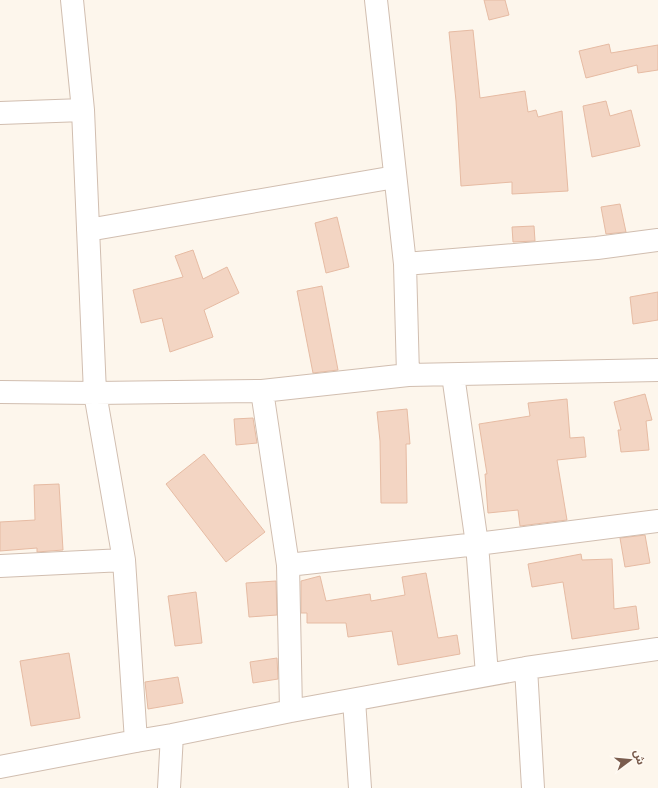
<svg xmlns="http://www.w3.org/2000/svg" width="658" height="788" font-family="Commissioner,'Noto Sans Arabic',sans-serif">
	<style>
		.building { fill: #f3d5c3; stroke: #e6bba3 }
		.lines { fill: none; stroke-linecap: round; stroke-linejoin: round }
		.street-casing { stroke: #d1beb0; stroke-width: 24 }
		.street { stroke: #fff; stroke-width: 22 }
	</style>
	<rect width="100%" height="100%" fill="#fdf6ec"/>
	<!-- building -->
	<path class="building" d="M 484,0 L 505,0 L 509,15 L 489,20 Z
		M 473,30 L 480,98 L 525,91 L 528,112 L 536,110 L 538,117 L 562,111 L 568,191 L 512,194 L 512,182 L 461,186 L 456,101 L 449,32 Z
		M 609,44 L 611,53 L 658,45 L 658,70 L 638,73 L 637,65 L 586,78 L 579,51 Z
		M 606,101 L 610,116 L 631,110 L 640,146 L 592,157 L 583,106 Z
		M 620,204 L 626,232 L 606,234 L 601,207 Z
		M 337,217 L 349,267 L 326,273 L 315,223 Z
		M 534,226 L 535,241 L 513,242 L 512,227 Z
		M 193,250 L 203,279 L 227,267 L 239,293 L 204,310 L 213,337 L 170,352 L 162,318 L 141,323 L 133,290 L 183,277 L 175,256 Z
		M 322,286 L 338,370 L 313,373 L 297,291 Z
		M 658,292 L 658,320 L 633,324 L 630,297 Z
		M 645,394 L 652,420 L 646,421 L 649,450 L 621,452 L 618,430 L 621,430 L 614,402 Z
		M 567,399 L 570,438 L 584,437 L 586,457 L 557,460 L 567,520 L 520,526 L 518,510 L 488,513 L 485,474 L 487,474 L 479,424 L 530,416 L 528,403 Z
		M 407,409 L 410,444 L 406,444 L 407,503 L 381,503 L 380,441 L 377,412 Z
		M 253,418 L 257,443 L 236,445 L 234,419 Z
		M 204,454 L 265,532 L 226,562 L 166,484 Z
		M 59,484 L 63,550 L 37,552 L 37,548 L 0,551 L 0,522 L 35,520 L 34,485 Z
		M 645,535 L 650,563 L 625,567 L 620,538 Z
		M 581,554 L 582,560 L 612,559 L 614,609 L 636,606 L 639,629 L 572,639 L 563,582 L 532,587 L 528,564 Z
		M 426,573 L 438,638 L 457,635 L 460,654 L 398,665 L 392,631 L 348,637 L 346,623 L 307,623 L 307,613 L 301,613 L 301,581 L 320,576 L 326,601 L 370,594 L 371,601 L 405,595 L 402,577 Z
		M 276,581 L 277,615 L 249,617 L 246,583 Z
		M 196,592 L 202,643 L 175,646 L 168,596 Z
		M 69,653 L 80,718 L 31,726 L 20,661 Z
		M 277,658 L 278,679 L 253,683 L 250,662 Z
		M 178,677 L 183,703 L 148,709 L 145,682 Z"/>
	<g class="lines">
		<!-- street casing -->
		<g class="street-casing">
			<path id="street" d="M 72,0 L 83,110 L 95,393 L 124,560 L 136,741
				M 376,0 L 405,264 L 408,375
				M 0,113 L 83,110
				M 88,230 L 395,177
				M 405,264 L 597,248 L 658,240
				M 453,375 L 477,544 L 487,675
				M 262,391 L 288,565 L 291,711
				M 0,392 L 95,393 L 262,391 L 408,375 L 658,370
				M 288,565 L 477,544 L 658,521
				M 0,566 L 124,560
				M 526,668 L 533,788
				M 354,700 L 360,788
				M 0,767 L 136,741 L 172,735 L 291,711 L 526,668 L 658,649
				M 169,788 L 172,735"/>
		</g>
		<!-- street -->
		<use href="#street" class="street"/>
	</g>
	<!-- north arrow -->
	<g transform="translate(630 760) rotate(74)" stroke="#fffaf3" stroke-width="3" paint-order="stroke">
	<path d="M0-3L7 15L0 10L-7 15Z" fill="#7a5c4d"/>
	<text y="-6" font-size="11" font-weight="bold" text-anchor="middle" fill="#7a5c4d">ش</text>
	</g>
</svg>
